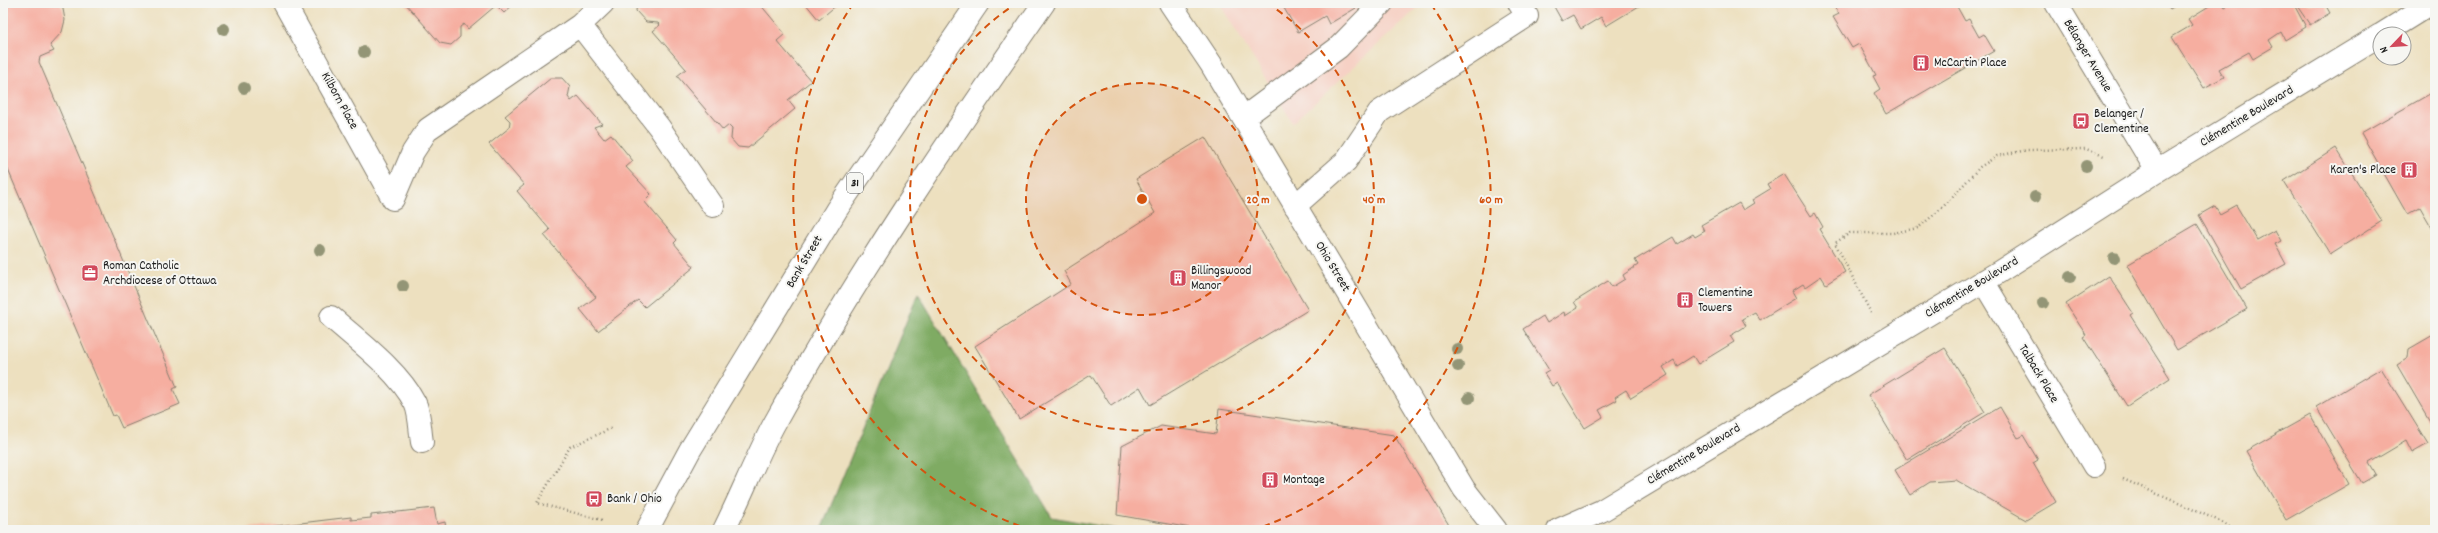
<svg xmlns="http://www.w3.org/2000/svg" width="2438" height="533" font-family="Dekko,sans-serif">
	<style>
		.built { fill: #f6d1c5 }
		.forest { fill: #7fab63; stroke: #4e6440 }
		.building { fill: #f6aea0 }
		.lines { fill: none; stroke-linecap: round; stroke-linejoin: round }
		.minor-casing { stroke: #847e6e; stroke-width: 24 }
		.major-casing { stroke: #847e6e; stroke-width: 24 }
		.path { stroke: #847e6e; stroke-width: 2.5; stroke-dasharray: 1 3; stroke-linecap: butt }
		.minor { stroke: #fff; stroke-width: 22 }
		.major { stroke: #fff; stroke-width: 22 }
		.tree { fill: #939576 }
		.ring { fill: none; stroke: #d4530e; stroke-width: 2; stroke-dasharray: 7 5 }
		.labels { text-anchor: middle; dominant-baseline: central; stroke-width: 4; stroke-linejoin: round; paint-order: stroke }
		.shield { fill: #f6f6f2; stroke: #5d5d5c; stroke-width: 1 }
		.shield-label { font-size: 12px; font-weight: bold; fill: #1c1c1c }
		.street-label { font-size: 13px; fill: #1c1c1c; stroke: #f6f6f2 }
		.poi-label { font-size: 13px; fill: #1c1c1c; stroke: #f6f6f2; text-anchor: start }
		.centre { fill: #d4530e; stroke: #f6f6f2; stroke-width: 2 }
		.ring-label { font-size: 12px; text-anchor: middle; font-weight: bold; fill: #d4530e; stroke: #f6f6f2; stroke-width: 4; stroke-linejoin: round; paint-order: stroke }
	</style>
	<rect width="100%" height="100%" fill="#f6f6f2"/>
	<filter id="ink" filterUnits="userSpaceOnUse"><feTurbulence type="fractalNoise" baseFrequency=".025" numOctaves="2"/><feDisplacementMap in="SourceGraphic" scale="8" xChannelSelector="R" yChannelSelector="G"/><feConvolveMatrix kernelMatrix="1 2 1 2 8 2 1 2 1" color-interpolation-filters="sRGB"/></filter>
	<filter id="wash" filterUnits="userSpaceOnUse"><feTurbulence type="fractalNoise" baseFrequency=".012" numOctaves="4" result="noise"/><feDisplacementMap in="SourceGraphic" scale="16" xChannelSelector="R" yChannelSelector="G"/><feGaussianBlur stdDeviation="0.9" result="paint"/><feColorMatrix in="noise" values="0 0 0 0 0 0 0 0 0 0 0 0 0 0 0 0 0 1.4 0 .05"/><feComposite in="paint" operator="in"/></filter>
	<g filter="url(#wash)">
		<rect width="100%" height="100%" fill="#ede0bf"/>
		<!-- built -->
		<path class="built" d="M 1219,3 L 1423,3 L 1293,123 Z"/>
		<!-- forest -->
		<path class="forest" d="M 918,293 L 1052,517 L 1121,530 L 821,530 Z"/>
		<g id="blocks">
			<!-- building -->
			<path class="building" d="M 3,3 L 60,3 L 63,9 L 65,20 L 62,32 L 50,45 L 54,51 L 40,57 L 39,62 L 177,387 L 173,389 L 180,404 L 122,428 L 116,415 L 113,416 L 3,158 Z
				M 405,3 L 515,3 L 504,13 L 497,6 L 494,7 L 468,29 L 464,24 L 460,27 L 460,37 L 451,45 L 440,43 Z
				M 637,3 L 759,3 L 785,34 L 777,41 L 811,81 L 788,100 L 795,109 L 748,148 L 738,147 L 731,139 L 732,128 L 729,125 L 723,130 L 677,76 L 686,69 L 653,31 L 660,25 L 658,23 L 646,22 L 636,11 Z
				M 805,3 L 839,3 L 819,20 Z
				M 1281,3 L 1353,3 L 1356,8 L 1329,24 L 1325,16 L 1298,32 Z
				M 1552,3 L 1644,3 L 1606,26 L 1601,17 L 1581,29 L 1573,15 L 1562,21 Z
				M 1832,3 L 1955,3 L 1965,21 L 1969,19 L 1979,37 L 1984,34 L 1994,51 L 1886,114 L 1874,93 L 1880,89 L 1873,76 L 1876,75 L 1859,44 L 1852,48 L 1833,17 L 1839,14 Z
				M 2166,3 L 2180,3 L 2170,9 Z
				M 2214,3 L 2221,3 L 2224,7 L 2231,3 L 2293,3 L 2306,27 L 2285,40 L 2281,32 L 2269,40 L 2273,47 L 2253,59 L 2249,52 L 2219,69 L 2224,77 L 2204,88 L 2172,37 L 2192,25 L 2188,19 Z
				M 2295,3 L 2331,3 L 2326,6 L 2330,13 L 2310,25 Z
				M 551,78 L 562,78 L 570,87 L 568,97 L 571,101 L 578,96 L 602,124 L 594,127 L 604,139 L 611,134 L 633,161 L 626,167 L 651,194 L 644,201 L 677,240 L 674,243 L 694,267 L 645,307 L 638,300 L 598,331 L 580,309 L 596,297 L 544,235 L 550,230 L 517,191 L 524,185 L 489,144 L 509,128 L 510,121 L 505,116 Z
				M 2435,91 L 2435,233 L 2420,207 L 2407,214 L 2361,133 Z
				M 1205,137 L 1308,310 L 1150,405 L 1140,387 L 1111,406 L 1091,375 L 1019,419 L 975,346 L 1071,284 L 1064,271 L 1155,213 L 1136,179 Z
				M 2336,148 L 2382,221 L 2330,254 L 2284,181 Z
				M 1784,174 L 1811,216 L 1815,213 L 1823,227 L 1819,229 L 1845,272 L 1826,284 L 1821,276 L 1805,287 L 1803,284 L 1792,291 L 1796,298 L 1760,320 L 1755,312 L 1742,319 L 1746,326 L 1730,336 L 1734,342 L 1698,364 L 1693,356 L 1677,366 L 1674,360 L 1663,367 L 1668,375 L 1631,398 L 1626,390 L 1615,397 L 1617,400 L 1599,410 L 1603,417 L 1585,428 L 1557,383 L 1552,386 L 1544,373 L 1549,370 L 1523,329 L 1543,316 L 1547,323 L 1564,312 L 1565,316 L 1578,308 L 1574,302 L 1608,281 L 1612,287 L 1625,279 L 1623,275 L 1638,265 L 1635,260 L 1673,237 L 1677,244 L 1693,234 L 1695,237 L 1705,231 L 1701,225 L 1739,203 L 1743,210 L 1754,203 L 1752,200 L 1770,189 L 1767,184 Z
				M 2236,205 L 2257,240 L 2275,230 L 2281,241 L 2275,244 L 2286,264 L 2241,289 L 2199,215 L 2215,206 L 2220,214 Z
				M 2197,224 L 2247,309 L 2177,350 L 2127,265 Z
				M 2109,276 L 2133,313 L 2130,315 L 2170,378 L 2127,406 L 2083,337 L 2086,335 L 2066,304 Z
				M 2435,334 L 2435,430 L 2397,365 L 2408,358 L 2409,349 Z
				M 1945,348 L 1985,412 L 1907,460 L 1868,395 Z
				M 2381,368 L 2428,444 L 2412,453 L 2406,441 L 2369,463 L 2376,475 L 2362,483 L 2316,407 Z
				M 2000,407 L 2018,438 L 2023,435 L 2038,460 L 2033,463 L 2056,502 L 2026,520 L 1956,480 L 1930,482 L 1910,495 L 1895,470 Z
				M 1219,409 L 1394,435 L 1452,530 L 1202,530 L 1117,515 L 1122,446 L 1161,426 L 1216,434 Z
				M 2310,415 L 2349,484 L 2286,520 L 2246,451 Z
				M 434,508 L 437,524 L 445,522 L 446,530 L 242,530 L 351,517 L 351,520 L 371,518 L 371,515 Z"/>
		</g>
	</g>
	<g filter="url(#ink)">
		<use href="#blocks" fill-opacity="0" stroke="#847e6e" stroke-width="1"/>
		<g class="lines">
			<!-- minor casing -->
			<g class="minor-casing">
				<path id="minor" d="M 284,3 L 393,199
					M 1170,3 L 1211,64 L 1464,489 L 1496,530
					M 2056,3 L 2157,171
					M 580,25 L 659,127 L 713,206
					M 2382,34 L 2432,3
					M 1243,118 L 1338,48 L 1382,3
					M 393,199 L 413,152 L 428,129 L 580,25 L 603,3
					M 1295,206 L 1346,161 L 1379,112 L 1527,16 L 1519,3
					M 1983,281 L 2094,466
					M 331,317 C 358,341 398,370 415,403 C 420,413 420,431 422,442
					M 1558,530 L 1601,511 L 1999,272 L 2157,171 L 2380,35"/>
			</g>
			<!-- major casing -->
			<g class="major-casing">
				<path id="major" d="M 647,530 L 690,450 L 837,209 L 978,3
					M 724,530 C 741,496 755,460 773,426 C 854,279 948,141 1044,3"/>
			</g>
			<!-- path -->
			<path class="path" d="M 1871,313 L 1835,243 L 1850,233 L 1893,233 L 1918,228 L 1943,207 L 1980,167 L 1997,156 L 2027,150 L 2086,149 L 2104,156
				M 2123,479 L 2224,523 L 2233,530
				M 602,520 L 537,503 L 570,447 L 612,428"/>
			<!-- minor -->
			<use href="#minor" class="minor"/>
			<!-- major -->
			<use href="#major" class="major"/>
		</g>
		<!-- trees -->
		<g class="tree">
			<circle cx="224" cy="29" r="6"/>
			<circle cx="364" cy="52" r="6"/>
			<circle cx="244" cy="88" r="6"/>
			<circle cx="2086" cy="166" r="6"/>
			<circle cx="2035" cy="197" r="6"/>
			<circle cx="320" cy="250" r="6"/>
			<circle cx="2114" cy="258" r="6"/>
			<circle cx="2070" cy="277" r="6"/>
			<circle cx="403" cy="286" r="6"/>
			<circle cx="2043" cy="303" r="6"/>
			<circle cx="1457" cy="349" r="6"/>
			<circle cx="1458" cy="366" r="6"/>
			<circle cx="1469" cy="398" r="6"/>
		</g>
	</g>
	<!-- distance rings -->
	<circle cx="1142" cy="199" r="116" fill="#d4530e" fill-opacity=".12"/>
	<g class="ring">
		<circle cx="1142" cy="199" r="116"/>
		<path d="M1267 3A232 232 0 1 1 1017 3"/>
		<path d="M1031 530A349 349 0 0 1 853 4M1431 4A349 349 0 0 1 1253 530"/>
	</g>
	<!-- icons -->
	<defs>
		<g id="building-square" transform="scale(0.9)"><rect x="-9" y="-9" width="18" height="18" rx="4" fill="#d1495b" stroke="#f6f6f2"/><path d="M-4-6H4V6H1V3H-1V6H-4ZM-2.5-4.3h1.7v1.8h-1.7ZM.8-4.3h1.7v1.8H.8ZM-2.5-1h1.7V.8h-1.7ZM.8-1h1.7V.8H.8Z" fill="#fff"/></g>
		<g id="bus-square" transform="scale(0.9)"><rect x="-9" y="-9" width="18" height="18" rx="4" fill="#d1495b" stroke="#f6f6f2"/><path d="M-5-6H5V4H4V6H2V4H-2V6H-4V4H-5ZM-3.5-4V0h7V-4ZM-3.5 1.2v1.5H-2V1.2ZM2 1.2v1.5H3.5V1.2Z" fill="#fff"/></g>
		<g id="office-square" transform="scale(0.9)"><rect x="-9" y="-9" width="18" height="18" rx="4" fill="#d1495b" stroke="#f6f6f2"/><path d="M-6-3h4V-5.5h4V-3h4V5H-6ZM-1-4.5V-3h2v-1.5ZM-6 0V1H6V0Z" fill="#fff"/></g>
	</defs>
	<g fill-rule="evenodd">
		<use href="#building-square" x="1921" y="63"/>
		<use href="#bus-square" x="2081" y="121"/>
		<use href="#building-square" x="2409" y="170"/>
		<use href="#office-square" x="90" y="273"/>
		<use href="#building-square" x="1178" y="278"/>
		<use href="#building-square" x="1685" y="300"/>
		<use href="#building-square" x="1270" y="480"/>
		<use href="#bus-square" x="594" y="499"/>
	</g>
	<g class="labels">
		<!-- shield labels -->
		<rect class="shield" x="847" y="173" width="16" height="20" rx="3"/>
		<g class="shield-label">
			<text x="855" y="183">31</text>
		</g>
		<!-- street labels -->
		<g class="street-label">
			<text transform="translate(2087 56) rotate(59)">Bélanger Avenue</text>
			<text transform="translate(339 101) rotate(61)">Kilborn Place</text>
			<text transform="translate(2247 117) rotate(-31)">Clémentine Boulevard</text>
			<text transform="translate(805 262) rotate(-59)">Bank Street</text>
			<text transform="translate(1332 267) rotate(59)">Ohio Street</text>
			<text transform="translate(1972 288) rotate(-31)">Clémentine Boulevard</text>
			<text transform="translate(2038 374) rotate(59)">Talback Place</text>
			<text transform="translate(1694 455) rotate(-31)">Clémentine Boulevard</text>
		</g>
		<!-- poi labels -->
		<g class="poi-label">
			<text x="1934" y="63">McCartin Place</text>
			<text x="2094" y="114">Belanger /<tspan x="2094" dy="15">Clementine</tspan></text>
			<text x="2396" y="170" text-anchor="end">Karen's Place</text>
			<text x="103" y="266">Roman Catholic<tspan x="103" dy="15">Archdiocese of Ottawa</tspan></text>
			<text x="1191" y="271">Billingswood<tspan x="1191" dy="15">Manor</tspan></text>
			<text x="1698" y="293">Clementine<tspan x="1698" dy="15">Towers</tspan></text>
			<text x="1283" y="480">Montage</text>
			<text x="607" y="499">Bank / Ohio</text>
		</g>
	</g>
	<circle cx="1142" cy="199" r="6" class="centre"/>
	<g class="ring-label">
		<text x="1258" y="203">20 m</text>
		<text x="1374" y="203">40 m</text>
		<text x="1491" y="203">60 m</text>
	</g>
	<!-- margin -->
	<rect width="2438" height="533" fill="none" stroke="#f6f6f2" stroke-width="16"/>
	<!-- north arrow -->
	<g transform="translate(2392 46) rotate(245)"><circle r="19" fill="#f6f6f2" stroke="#9f9f9c"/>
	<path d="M0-3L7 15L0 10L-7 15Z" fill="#d1495b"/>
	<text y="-6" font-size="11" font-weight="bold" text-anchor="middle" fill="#1c1c1c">N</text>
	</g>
</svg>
